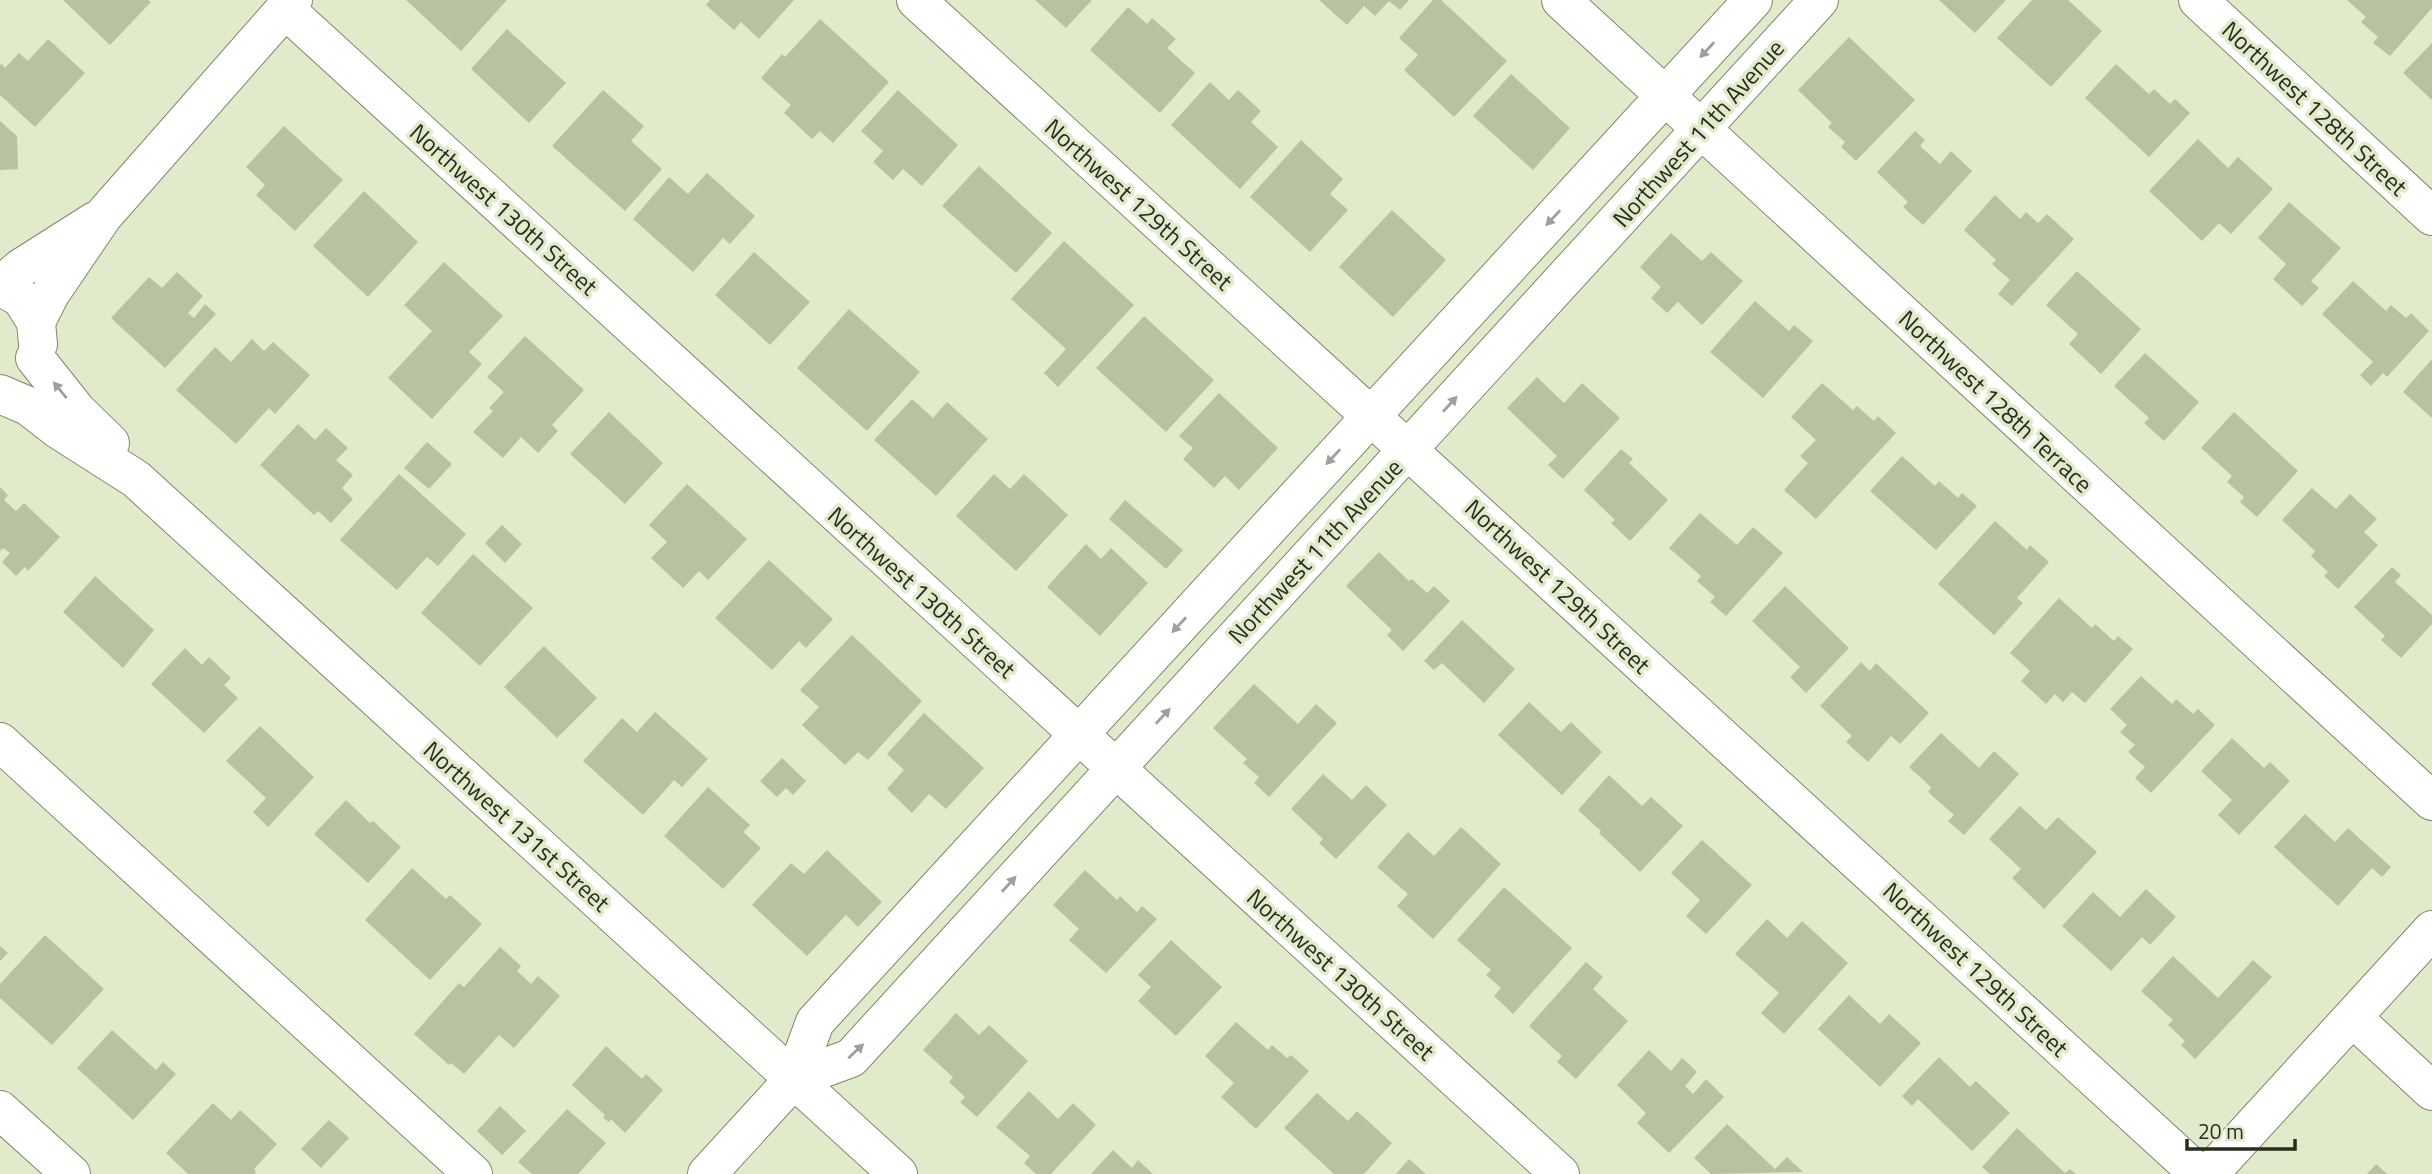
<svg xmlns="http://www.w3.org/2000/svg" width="2432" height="1174" font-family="'Titillium Web',sans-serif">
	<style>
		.building { fill: #b7c2a2 }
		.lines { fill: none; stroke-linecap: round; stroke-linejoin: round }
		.minor-casing { stroke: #7f886b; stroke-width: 40 }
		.minor { stroke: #fff; stroke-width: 38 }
		.oneway { fill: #9fa09b }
		.labels { text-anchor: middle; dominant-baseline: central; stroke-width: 7; stroke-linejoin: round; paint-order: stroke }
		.street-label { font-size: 24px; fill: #292d20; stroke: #e1ebcb }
	</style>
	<rect width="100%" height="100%" fill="#e1ebcb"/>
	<!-- building -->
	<path class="building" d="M 63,0 L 148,0 L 151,2 L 110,45 Z
		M 406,0 L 507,0 L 461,51 Z
		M 710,0 L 794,0 L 759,39 L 741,22 L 734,30 L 706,5 Z
		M 1035,0 L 1092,0 L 1066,28 Z
		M 1319,0 L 1409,0 L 1400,10 L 1389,1 L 1375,16 L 1364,6 L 1347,25 Z
		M 1433,0 L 1441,0 L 1507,61 L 1454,117 L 1404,70 L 1418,55 L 1399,38 Z
		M 1939,0 L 2006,0 L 1975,33 Z
		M 2032,0 L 2068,0 L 2102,31 L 2051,87 L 1997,38 Z
		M 2347,0 L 2432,0 L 2432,8 L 2390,56 L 2373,43 L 2378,37 L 2361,22 L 2366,17 Z
		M 1128,7 L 1147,24 L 1152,18 L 1176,39 L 1167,48 L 1195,73 L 1160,113 L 1090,50 Z
		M 820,19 L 889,82 L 833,143 L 820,131 L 812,139 L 784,113 L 791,105 L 761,78 L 782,54 L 785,57 Z
		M 507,29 L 566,83 L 529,123 L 471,69 Z
		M 1849,37 L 1915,100 L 1856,161 L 1841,147 L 1845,142 L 1828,127 L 1832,123 L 1798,90 Z
		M 48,39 L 85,73 L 35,127 L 0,95 L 0,65 L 2,64 L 5,68 L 19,53 L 28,61 Z
		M 2432,43 L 2432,100 L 2403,73 Z
		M 2116,64 L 2149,94 L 2154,89 L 2170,104 L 2175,99 L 2190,113 L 2149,157 L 2085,98 Z
		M 1511,74 L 1570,128 L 1533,170 L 1473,116 Z
		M 1210,82 L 1229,100 L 1238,90 L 1261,111 L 1251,122 L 1278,147 L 1240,189 L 1171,125 Z
		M 603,90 L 644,126 L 631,141 L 662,169 L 625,211 L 552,146 Z
		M 898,90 L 958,145 L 922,186 L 903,169 L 893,180 L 873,162 L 883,151 L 861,131 Z
		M 0,121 L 17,136 L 18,169 L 0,170 Z
		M 284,126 L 343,180 L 295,231 L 256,195 L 265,185 L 246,167 Z
		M 1915,131 L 1925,140 L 1920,146 L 1940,164 L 1951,151 L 1972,171 L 1923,225 L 1903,207 L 1908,202 L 1877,172 Z
		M 2198,139 L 2228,168 L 2238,157 L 2273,189 L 2231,234 L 2219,223 L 2202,241 L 2149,191 Z
		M 1301,140 L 1343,179 L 1330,194 L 1348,210 L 1310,252 L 1250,197 Z
		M 979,166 L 1052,233 L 1016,273 L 942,206 Z
		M 707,173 L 755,216 L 730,244 L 723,238 L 693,272 L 633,219 L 669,177 L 688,194 Z
		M 364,191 L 418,242 L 368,297 L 313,246 Z
		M 1995,195 L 2020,219 L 2026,212 L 2038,223 L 2047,214 L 2074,239 L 2012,306 L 1998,294 L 2010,280 L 1992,264 L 1996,260 L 1964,230 Z
		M 2289,202 L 2341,248 L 2311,281 L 2319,288 L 2302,306 L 2273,279 L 2286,264 L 2258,238 Z
		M 1392,210 L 1446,260 L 1393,317 L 1339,267 Z
		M 1671,233 L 1702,261 L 1711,252 L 1743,281 L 1702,325 L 1678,302 L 1667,313 L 1651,298 L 1661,287 L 1640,267 Z
		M 1064,241 L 1134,305 L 1058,387 L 1044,373 L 1066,349 L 1011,299 Z
		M 754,252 L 810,302 L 770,345 L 715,295 Z
		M 444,262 L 503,316 L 469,352 L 482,364 L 432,419 L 388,378 L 432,331 L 404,305 Z
		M 2077,271 L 2141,329 L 2101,374 L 2069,344 L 2078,334 L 2046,305 Z
		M 177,272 L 203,296 L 188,313 L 194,318 L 205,304 L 216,314 L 165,368 L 111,318 L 149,277 L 162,288 Z
		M 2353,281 L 2386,311 L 2391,305 L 2406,318 L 2411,313 L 2429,331 L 2387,377 L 2383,373 L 2371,386 L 2360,375 L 2373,362 L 2322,314 Z
		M 1755,301 L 1789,331 L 1794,325 L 1813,341 L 1763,398 L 1710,352 Z
		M 849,309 L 920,372 L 867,431 L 797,368 Z
		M 1144,316 L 1214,380 L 1166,432 L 1096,368 Z
		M 525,336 L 584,390 L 552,425 L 558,431 L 538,453 L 521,437 L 503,458 L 473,432 L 493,411 L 489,408 L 504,392 L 487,377 Z
		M 252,339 L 264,351 L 273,342 L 310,375 L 275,414 L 269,408 L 236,444 L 176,390 L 215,347 L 231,362 Z
		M 2145,353 L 2199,402 L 2164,441 L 2144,423 L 2149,418 L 2114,386 Z
		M 2432,359 L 2432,418 L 2403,392 Z
		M 1537,377 L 1564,403 L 1582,383 L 1620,418 L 1563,479 L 1548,465 L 1557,456 L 1507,408 Z
		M 1822,383 L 1853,410 L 1857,406 L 1874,421 L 1878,416 L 1896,433 L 1816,519 L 1784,490 L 1808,463 L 1800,456 L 1816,440 L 1791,417 Z
		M 1219,393 L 1278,448 L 1239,490 L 1225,476 L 1214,488 L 1183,459 L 1193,448 L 1179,436 Z
		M 912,399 L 933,418 L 947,402 L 988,439 L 936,496 L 874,440 Z
		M 609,412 L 663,463 L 625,504 L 570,454 Z
		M 2234,412 L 2298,471 L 2257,517 L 2240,502 L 2244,497 L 2227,482 L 2232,476 L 2201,448 Z
		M 298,424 L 315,440 L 326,428 L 348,448 L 336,460 L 353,475 L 342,488 L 353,499 L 331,523 L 318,511 L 314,515 L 260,465 Z
		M 427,442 L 452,464 L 429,489 L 404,468 Z
		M 1621,449 L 1633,459 L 1629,463 L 1668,500 L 1630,541 L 1611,523 L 1615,520 L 1584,490 Z
		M 1902,456 L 1935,486 L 1939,481 L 1958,498 L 1962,493 L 1977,506 L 1936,550 L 1870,491 Z
		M 399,474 L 466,534 L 438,566 L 427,557 L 397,590 L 340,540 Z
		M 994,474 L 1010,489 L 1024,474 L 1068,515 L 1016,571 L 956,516 Z
		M 687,484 L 747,539 L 708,580 L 699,571 L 683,588 L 651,558 L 667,542 L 649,525 Z
		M 0,487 L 8,495 L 4,500 L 16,511 L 24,503 L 60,537 L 28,571 L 25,567 L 16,576 L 2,562 L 10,553 L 3,548 L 0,551 Z
		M 2312,488 L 2336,509 L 2350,494 L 2377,519 L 2364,532 L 2378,545 L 2338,589 L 2324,576 L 2328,572 L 2311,556 L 2315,551 L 2282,520 Z
		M 1125,500 L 1183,550 L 1166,569 L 1109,519 Z
		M 1700,513 L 1737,545 L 1753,527 L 1783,553 L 1726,616 L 1710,602 L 1715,597 L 1697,581 L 1701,576 L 1669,548 Z
		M 1995,521 L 2027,550 L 2030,545 L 2049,562 L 2017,598 L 2023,603 L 1994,635 L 1938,584 Z
		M 502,525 L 522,544 L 505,563 L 485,543 Z
		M 1086,544 L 1101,559 L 1111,548 L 1148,583 L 1100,636 L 1047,587 Z
		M 1379,552 L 1409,581 L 1412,579 L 1427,593 L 1434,586 L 1450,601 L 1403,651 L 1387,635 L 1392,630 L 1346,586 Z
		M 473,554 L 533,608 L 480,666 L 421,613 Z
		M 769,560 L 833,619 L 806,648 L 799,641 L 772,670 L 715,618 Z
		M 2392,567 L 2401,575 L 2395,582 L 2432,615 L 2432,624 L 2401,658 L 2381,640 L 2385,636 L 2354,607 Z
		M 95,576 L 154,630 L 123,668 L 63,612 Z
		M 1785,586 L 1849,648 L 1806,693 L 1790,677 L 1800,667 L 1752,621 Z
		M 2059,598 L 2092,628 L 2095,624 L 2114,641 L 2118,636 L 2133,649 L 2085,703 L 2072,692 L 2063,702 L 2055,694 L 2046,704 L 2021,681 L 2030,671 L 2010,653 Z
		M 1462,620 L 1515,669 L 1484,703 L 1442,663 L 1434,670 L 1424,661 Z
		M 852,635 L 922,701 L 868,760 L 858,752 L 845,765 L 802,725 L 819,707 L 800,690 Z
		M 544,646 L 597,698 L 557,738 L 504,687 Z
		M 185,648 L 202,665 L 209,657 L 231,678 L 224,685 L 238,698 L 204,733 L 151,684 Z
		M 1861,662 L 1870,671 L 1876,663 L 1929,713 L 1900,744 L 1891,736 L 1868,762 L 1846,742 L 1852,736 L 1820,706 Z
		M 2141,676 L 2172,704 L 2176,699 L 2193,714 L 2198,709 L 2215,725 L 2151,793 L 2135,778 L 2145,767 L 2128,752 L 2135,745 L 2120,732 L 2127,725 L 2110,709 Z
		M 1254,684 L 1298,724 L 1316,704 L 1337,723 L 1269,797 L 1254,783 L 1259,777 L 1243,763 L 1247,759 L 1213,728 Z
		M 1529,702 L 1561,732 L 1571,722 L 1602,752 L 1562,795 L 1498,735 Z
		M 655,712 L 708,759 L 682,787 L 674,780 L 643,815 L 583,761 L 622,718 L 637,732 Z
		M 924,713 L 984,768 L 946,809 L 929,794 L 912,813 L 887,789 L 904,770 L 887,754 Z
		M 260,726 L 314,777 L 268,827 L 253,812 L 266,798 L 226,761 Z
		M 1941,733 L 1979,768 L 1994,751 L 2019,774 L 1964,835 L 1948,821 L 1954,815 L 1928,792 L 1931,787 L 1909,767 Z
		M 2232,738 L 2264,768 L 2270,762 L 2290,781 L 2239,835 L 2218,815 L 2232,800 L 2201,771 Z
		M 782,758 L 806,781 L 793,795 L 786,788 L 777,797 L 760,781 Z
		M 1323,774 L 1352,800 L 1366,785 L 1387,805 L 1336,859 L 1319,843 L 1323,839 L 1291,809 Z
		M 1609,775 L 1642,806 L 1651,797 L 1683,826 L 1640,872 L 1599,833 L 1601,831 L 1578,810 Z
		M 708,787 L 750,825 L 743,832 L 761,848 L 723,889 L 664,836 Z
		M 346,800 L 370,823 L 373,821 L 401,847 L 368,883 L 314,834 Z
		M 2020,806 L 2046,830 L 2058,817 L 2097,852 L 2044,909 L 2012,878 L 2021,869 L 1989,839 Z
		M 2305,814 L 2335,842 L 2348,828 L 2391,867 L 2382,877 L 2372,868 L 2338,906 L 2274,847 Z
		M 1461,827 L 1501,864 L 1433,939 L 1397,906 L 1408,894 L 1377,867 L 1408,832 L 1434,856 Z
		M 1702,840 L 1752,885 L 1706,934 L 1686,916 L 1700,900 L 1671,873 Z
		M 827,850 L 882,902 L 858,927 L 846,915 L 807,956 L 752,905 L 791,863 L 804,874 Z
		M 412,868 L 446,899 L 450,895 L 482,924 L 430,980 L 365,920 Z
		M 1085,870 L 1117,900 L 1120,896 L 1137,912 L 1142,906 L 1157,919 L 1106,973 L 1069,940 L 1079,929 L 1053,905 Z
		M 1504,887 L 1572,948 L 1513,1014 L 1494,996 L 1501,988 L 1486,975 L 1491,970 L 1457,940 Z
		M 2146,889 L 2176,917 L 2150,945 L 2142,937 L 2111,971 L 2062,926 L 2093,892 L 2120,917 Z
		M 1767,919 L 1787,938 L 1802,921 L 1848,963 L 1784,1034 L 1761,1013 L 1779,993 L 1735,954 Z
		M 45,935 L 104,989 L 52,1045 L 0,998 L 0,984 Z
		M 1171,940 L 1222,987 L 1176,1036 L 1138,1001 L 1151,987 L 1138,975 Z
		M 0,946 L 8,953 L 0,961 Z
		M 500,947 L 521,966 L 517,971 L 531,984 L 538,976 L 560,996 L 514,1048 L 499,1035 L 464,1074 L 451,1063 L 449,1065 L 414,1034 L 459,983 L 464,987 Z
		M 2173,956 L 2218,998 L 2253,960 L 2272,977 L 2195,1059 L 2181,1045 L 2185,1041 L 2168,1025 L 2173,1020 L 2141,991 Z
		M 1586,962 L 1603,977 L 1593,989 L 1628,1021 L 1576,1079 L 1557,1062 L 1562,1056 L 1529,1026 Z
		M 1849,995 L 1880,1024 L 1889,1014 L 1921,1043 L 1880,1087 L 1818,1029 Z
		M 956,1013 L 979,1035 L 989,1025 L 1028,1061 L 977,1117 L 960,1102 L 965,1097 L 949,1082 L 953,1077 L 923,1050 Z
		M 1236,1022 L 1268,1050 L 1272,1045 L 1287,1058 L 1291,1055 L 1309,1071 L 1256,1129 L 1221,1097 L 1234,1083 L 1205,1056 Z
		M 112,1030 L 156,1070 L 163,1062 L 176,1074 L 133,1120 L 77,1068 Z
		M 606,1046 L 642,1079 L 646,1074 L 663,1090 L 625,1133 L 611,1119 L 609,1122 L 603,1118 L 605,1115 L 572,1085 Z
		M 1649,1050 L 1671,1071 L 1682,1058 L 1690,1065 L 1697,1072 L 1685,1086 L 1693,1094 L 1706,1079 L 1724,1097 L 1669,1153 L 1637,1123 L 1646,1113 L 1617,1085 Z
		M 1939,1057 L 1970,1087 L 1976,1081 L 2010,1113 L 1972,1151 L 1918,1099 L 1912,1106 L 1902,1096 Z
		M 1029,1091 L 1058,1119 L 1073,1103 L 1096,1125 L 1051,1174 L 1036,1174 L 1024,1163 L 1030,1156 L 996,1127 Z
		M 1317,1093 L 1348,1121 L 1357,1111 L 1392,1143 L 1364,1174 L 1334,1174 L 1284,1128 Z
		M 213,1103 L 231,1120 L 240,1110 L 277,1144 L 254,1169 L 256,1172 L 254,1174 L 188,1174 L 166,1153 Z
		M 500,1106 L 526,1131 L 502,1155 L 477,1131 Z
		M 567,1109 L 606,1143 L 578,1174 L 532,1174 L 518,1162 Z
		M 329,1120 L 349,1138 L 321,1168 L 301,1149 Z
		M 1727,1124 L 1775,1169 L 1787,1157 L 1803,1172 L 1711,1174 L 1694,1158 Z
		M 2017,1128 L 2065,1173 L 2070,1169 L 2076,1174 L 1990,1174 L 1982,1167 Z
		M 1113,1150 L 1132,1168 L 1138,1160 L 1153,1174 L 1091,1174 Z
		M 1409,1159 L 1426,1174 L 1396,1174 Z
		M 2376,1164 L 2387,1174 L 2367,1174 Z"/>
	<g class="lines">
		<!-- minor casing -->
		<g class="minor-casing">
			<path id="minor" d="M 916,0 L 2199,1174
				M 1561,0 L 2432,801
				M 2198,0 L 2432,216
				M 285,9 L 1560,1174
				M 0,286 L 21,298 L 36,322 L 38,344
				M 0,286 L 21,268 L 95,221
				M 36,322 L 50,294 L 103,216 L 293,0
				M 35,358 L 77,411 L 110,443
				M 0,394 L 28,406 L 59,430 L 136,479 L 898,1174
				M 0,742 L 473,1174
				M 2353,1018 L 2432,1091
				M 794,1079 L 851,1058 L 1819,0
				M 0,1110 L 71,1174
				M 707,1174 L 794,1079 L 815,1022 L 1753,0
				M 2209,1174 L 2432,930"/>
		</g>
		<!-- minor -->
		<use href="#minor" class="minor"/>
	</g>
	<!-- one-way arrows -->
	<defs><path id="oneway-solid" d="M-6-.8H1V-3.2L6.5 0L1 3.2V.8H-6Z" transform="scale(1.75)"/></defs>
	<g class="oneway">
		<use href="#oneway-solid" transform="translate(1707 50) rotate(133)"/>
		<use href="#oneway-solid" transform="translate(1553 218) rotate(133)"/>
		<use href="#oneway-solid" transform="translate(60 390) rotate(-129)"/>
		<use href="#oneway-solid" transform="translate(1450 404) rotate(-48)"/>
		<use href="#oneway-solid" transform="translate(1333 457) rotate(133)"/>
		<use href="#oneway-solid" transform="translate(1179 625) rotate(133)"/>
		<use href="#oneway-solid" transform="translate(1163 716) rotate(-47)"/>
		<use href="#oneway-solid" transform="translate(1009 884) rotate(-48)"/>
		<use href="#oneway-solid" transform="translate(856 1051) rotate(-43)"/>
	</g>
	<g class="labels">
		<!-- street labels -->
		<g class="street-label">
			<text transform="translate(2315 108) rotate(43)">Northwest 128th Street</text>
			<text transform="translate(1698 133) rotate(-48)">Northwest 11th Avenue</text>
			<text transform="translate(1139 204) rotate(42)">Northwest 129th Street</text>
			<text transform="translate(504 209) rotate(42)">Northwest 130th Street</text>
			<text transform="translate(1996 401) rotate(43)">Northwest 128th Terrace</text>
			<text transform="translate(1315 551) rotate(-47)">Northwest 11th Avenue</text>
			<text transform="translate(1558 586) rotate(43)">Northwest 129th Street</text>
			<text transform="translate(922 592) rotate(42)">Northwest 130th Street</text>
			<text transform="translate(517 826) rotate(42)">Northwest 131st Street</text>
			<text transform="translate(1976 969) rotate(43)">Northwest 129th Street</text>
			<text transform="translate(1341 974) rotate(42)">Northwest 130th Street</text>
		</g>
	</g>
	<!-- scale -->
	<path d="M2187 1139v10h108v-10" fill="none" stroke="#292d20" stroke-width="3.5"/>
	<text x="2198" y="1139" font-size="21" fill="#292d20" stroke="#e1ebcb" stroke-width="5" paint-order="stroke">20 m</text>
</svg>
